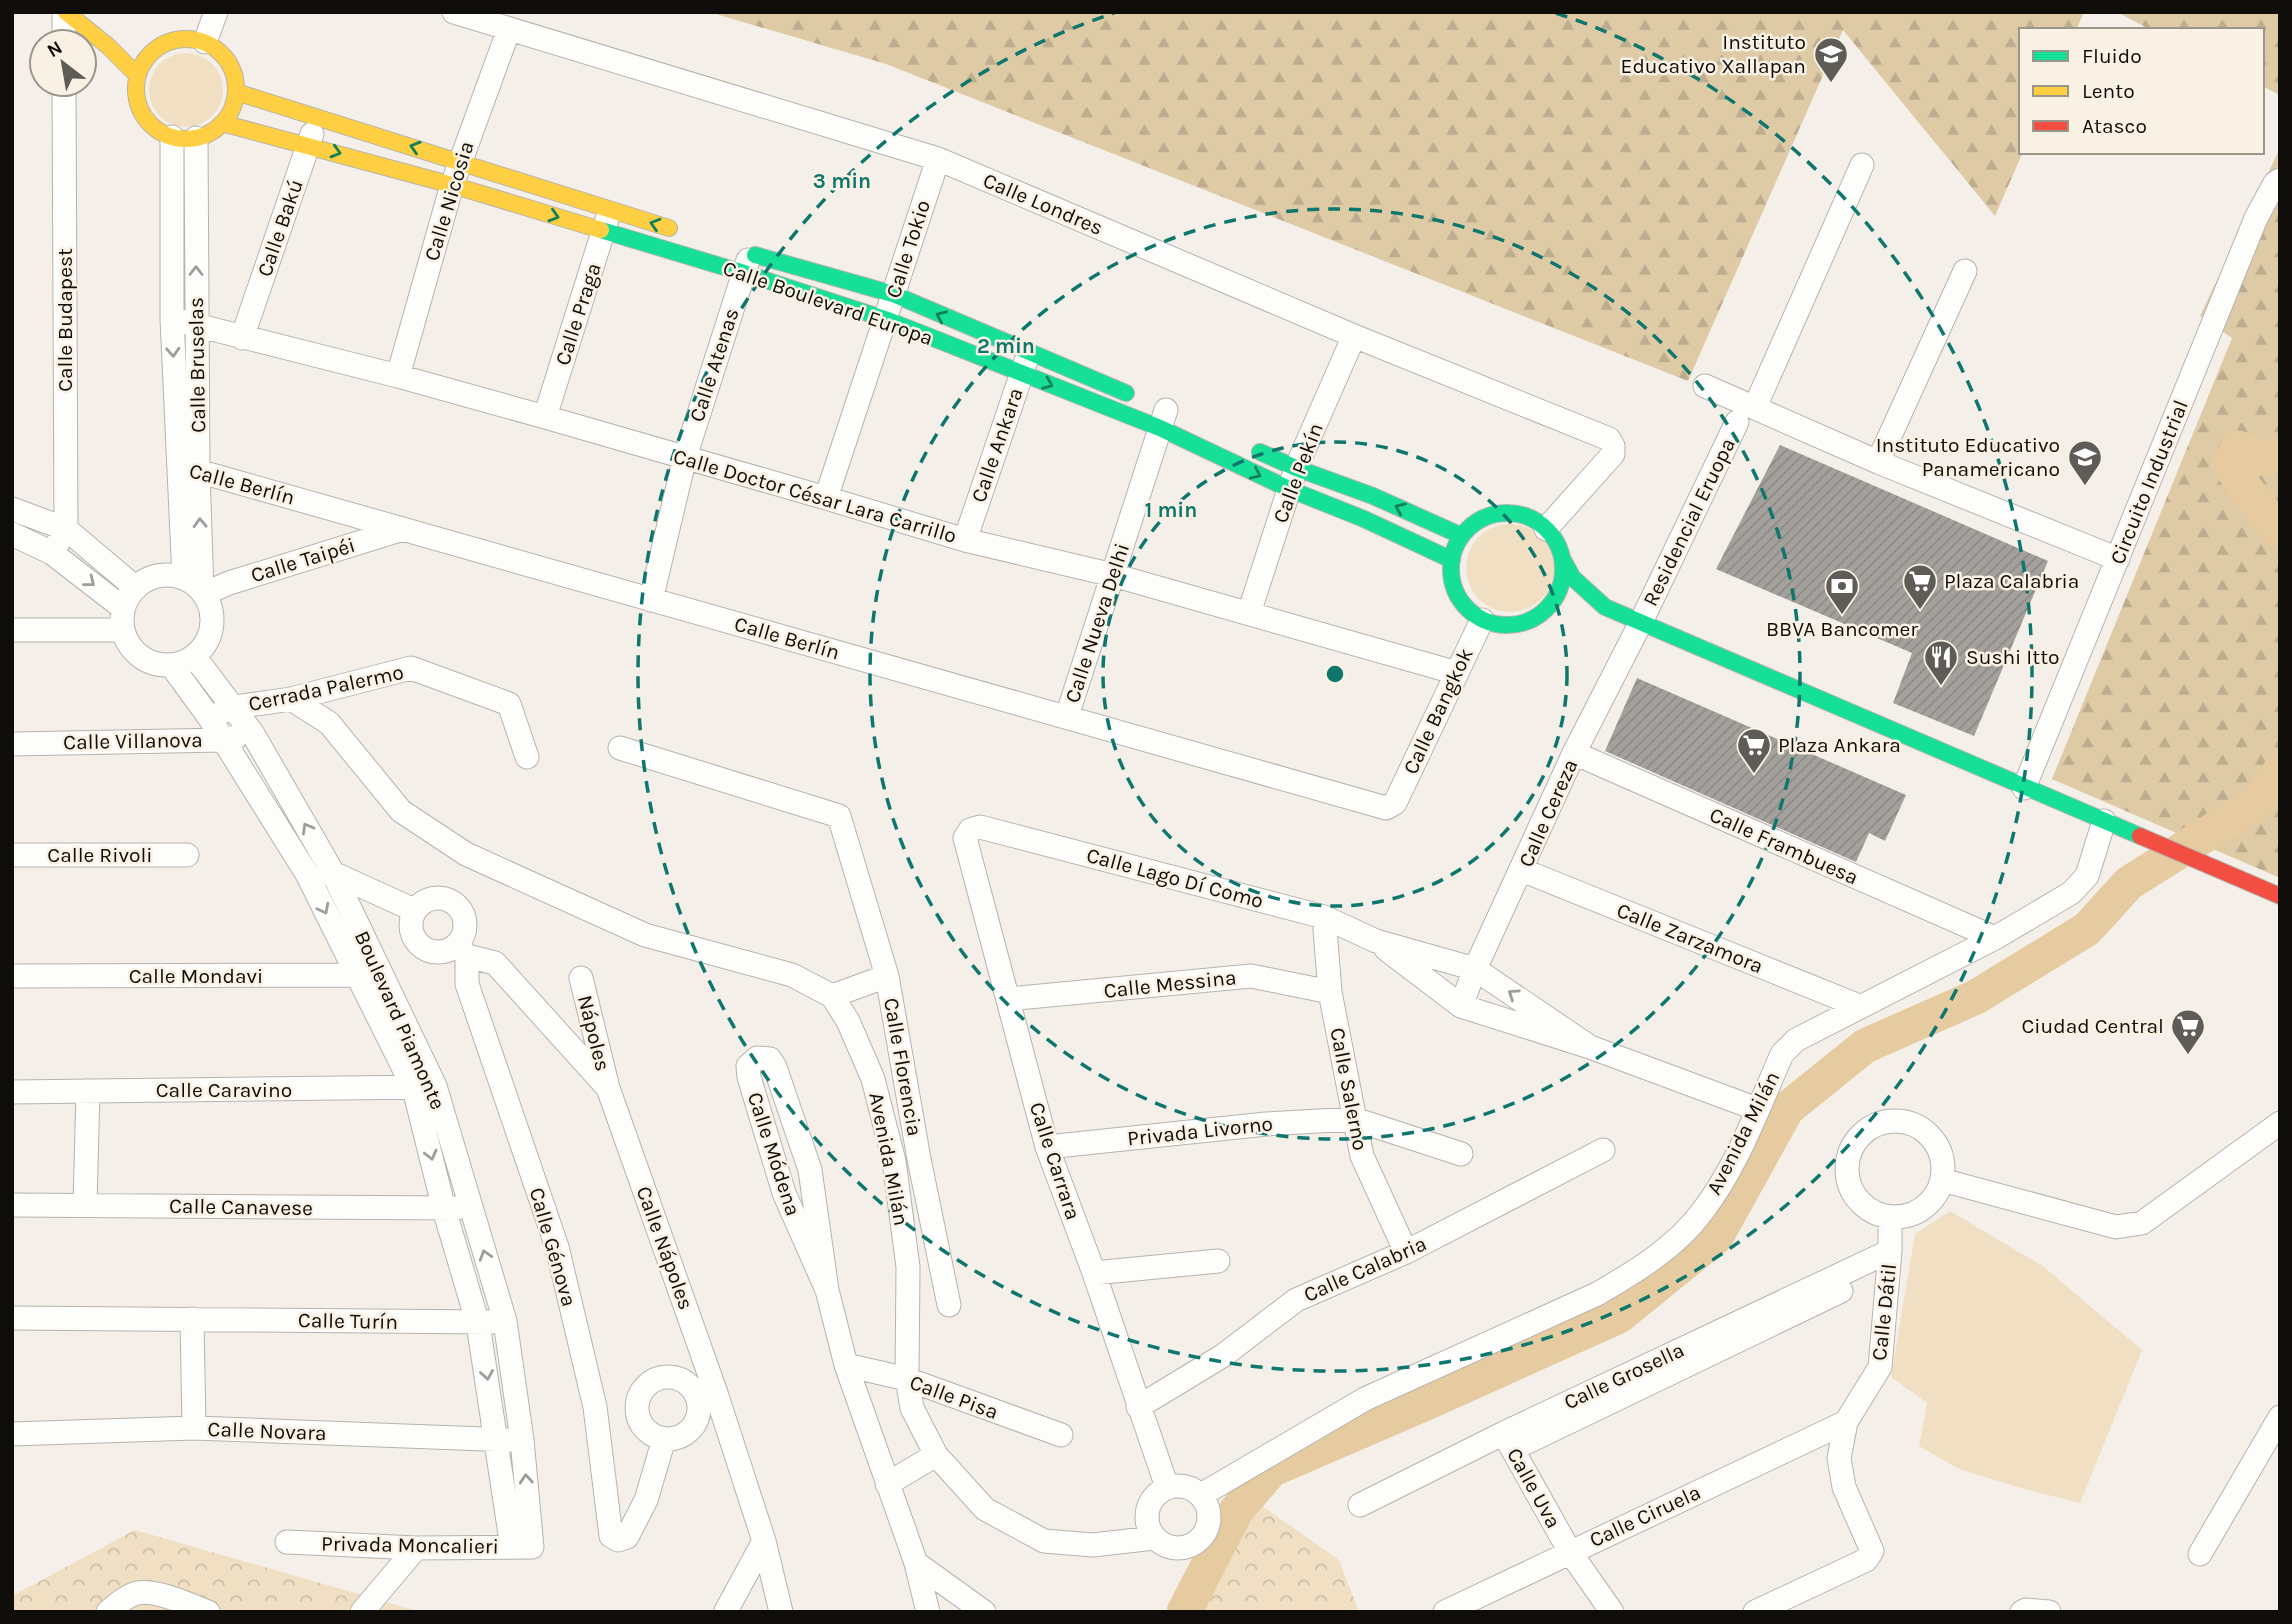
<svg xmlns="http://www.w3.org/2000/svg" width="2292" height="1624" font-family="Karla,sans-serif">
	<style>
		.grass { fill: #f0dfc2 }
		.forest { fill: url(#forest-firs) }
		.park { fill: url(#park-crowns) }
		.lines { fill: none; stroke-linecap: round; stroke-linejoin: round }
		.river { stroke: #e5cb9f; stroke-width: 35 }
		.building { fill: url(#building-hatch) }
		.street-casing { stroke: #b6b3ae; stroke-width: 25 }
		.fast-casing { stroke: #b6b3ae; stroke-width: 18 }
		.slow-casing { stroke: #b6b3ae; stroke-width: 18 }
		.jam-casing { stroke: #b6b3ae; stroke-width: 18 }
		.street { stroke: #fdfdfc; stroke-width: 23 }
		.fast { stroke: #16e098; stroke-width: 16 }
		.slow { stroke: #ffcf43; stroke-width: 16 }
		.jam { stroke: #f24e42; stroke-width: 16 }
		.oneway { stroke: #138158 }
		.oneway2 { stroke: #9e9d9b }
		.ring { fill: none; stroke: #0f766e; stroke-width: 3.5; stroke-dasharray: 12 9 }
		.labels { text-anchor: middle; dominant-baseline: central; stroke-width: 5; stroke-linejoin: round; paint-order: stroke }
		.poi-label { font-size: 21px; fill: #0f0d09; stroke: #f9f1e4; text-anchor: end }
		.street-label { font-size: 21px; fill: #0f0d09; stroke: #f9f1e4 }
		.centre { fill: #0f766e; stroke: #f9f1e4; stroke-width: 3.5 }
		.ring-label { font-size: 21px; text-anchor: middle; font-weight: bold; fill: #0f766e; stroke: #f9f1e4; stroke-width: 5; stroke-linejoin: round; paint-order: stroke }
	</style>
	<defs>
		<pattern id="forest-firs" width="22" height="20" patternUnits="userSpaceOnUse" patternTransform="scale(1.75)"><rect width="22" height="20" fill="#decaa5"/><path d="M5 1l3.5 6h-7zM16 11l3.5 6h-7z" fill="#bdac8d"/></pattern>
		<pattern id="park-crowns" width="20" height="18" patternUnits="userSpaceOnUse" patternTransform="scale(1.75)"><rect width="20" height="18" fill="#f0dfc2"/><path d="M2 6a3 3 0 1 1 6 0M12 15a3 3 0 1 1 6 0" fill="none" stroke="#cdbea5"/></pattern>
		<pattern id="building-hatch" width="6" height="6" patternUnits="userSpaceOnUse" patternTransform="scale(1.75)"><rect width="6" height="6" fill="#a4a19d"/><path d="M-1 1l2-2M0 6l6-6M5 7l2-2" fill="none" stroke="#8c8986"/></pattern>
	</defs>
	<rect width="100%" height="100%" fill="#f4f0e9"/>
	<!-- grass -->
	<path class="grass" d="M149 90a37 37 0 1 1 74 0a37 37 0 1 1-74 0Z
		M1466 568a44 44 0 1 1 88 0a44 44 0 1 1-88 0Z
		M 1950,1211 L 2044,1267 L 2142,1350 L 2080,1503 L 2024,1489 L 1959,1469 L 1919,1446 L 1927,1403 L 1891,1377 L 1915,1234 Z"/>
	<!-- forest -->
	<path class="forest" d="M 709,12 L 2084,12 L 2076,30 L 2021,30 L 2021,152 L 2023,152 L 1995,216 L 1843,30 L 1688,381 L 886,64 Z
		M 2117,12 L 2280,12 L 2280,95 L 2262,86 L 2262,30 L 2151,30 Z
		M 2280,148 L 2280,878 L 2052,779 L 2232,338 L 2200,316 Z"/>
	<!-- park -->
	<path class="park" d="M 1238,1489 L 1339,1560 L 1359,1612 L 1166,1612 Z
		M 135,1530 L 421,1612 L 12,1612 L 12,1596 Z"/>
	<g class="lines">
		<!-- river -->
		<path class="river" d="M 2280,454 L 2263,458 L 2238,448 L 2229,463 L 2244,487 L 2280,532
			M 1184,1612 L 1236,1511 L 1271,1470 L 1433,1400 L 1619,1316 L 1716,1237 L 1787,1109 L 1865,1046 L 1976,997 L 2087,929 L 2129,883 L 2259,801 L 2280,771"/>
	</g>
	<!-- building -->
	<path class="building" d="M 1780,445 L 2048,561 L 1974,736 L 1893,703 L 1912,653 L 1716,569 Z
		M 1637,678 L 1906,795 L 1885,841 L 1869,833 L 1856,862 L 1605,751 Z"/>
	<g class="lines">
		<!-- street casing -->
		<g class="street-casing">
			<path id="street" d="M 64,12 L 64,42
				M 454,12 L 938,159 L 1354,336 L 1609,439 L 1613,446 L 1613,454 L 1546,529
				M 205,42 L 216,12
				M 172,137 L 172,319 L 184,578
				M 196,138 L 198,471 L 202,592
				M 172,319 L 398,376 L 545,417 L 826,498 L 965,540 L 1113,575 L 1457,673
				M 242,338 L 312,134
				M 398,376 L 452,185 L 509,29
				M 1705,386 L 1878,462 L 2118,559
				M 1755,407 L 1862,165
				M 545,417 L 608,216
				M 1878,462 L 1965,271
				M 179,468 L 198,471 L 1386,808 L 1395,803 L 1482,620
				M 826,498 L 938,159
				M 12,509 L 66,529 L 136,588
				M 12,534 L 52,553 L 123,608
				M 965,540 L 1026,361
				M 52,553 L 66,529 L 64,84
				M122 620a45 45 0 1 1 90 0a45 45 0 1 1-90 0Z
				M 204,594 L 229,583 L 403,529
				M 651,600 L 685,457 L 748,260
				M 1249,613 L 1296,468 L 1354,336
				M 12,630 L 123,630
				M 194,656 L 253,734 L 333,873 L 435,1086 L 505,1321 L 522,1440 L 532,1547 L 416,1548 L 287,1542
				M 171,665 L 209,717 L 307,874 L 414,1089 L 444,1209 L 478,1324 L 512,1547
				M 291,699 L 329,723 L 401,811 L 466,854 L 645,935 L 792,975 L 832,996 L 848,1021 L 873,1079 L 894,1161 L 908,1267 L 907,1379 L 912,1408 L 936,1455 L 985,1509 L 1044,1541 L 1093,1545 L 1154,1538
				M 222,712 L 235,707 L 291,699 L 411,668 L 509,704 L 527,757
				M 1067,716 L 1166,410
				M 12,744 L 224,740 L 236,737
				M 620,748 L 839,816 L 887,976 L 919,1159 L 949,1305
				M 1574,753 L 1995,938
				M 2024,788 L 2256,218 L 2275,183 L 2280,180
				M 12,855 L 187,855
				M 1522,870 L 1859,1006
				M 327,873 L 333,873 L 414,910
				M411 925a27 27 0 1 1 54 0a27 27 0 1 1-54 0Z
				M 1324,917 L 1330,992 L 1362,1156 L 1406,1252
				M 457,945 L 467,956 L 495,963 L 608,1088 L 716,1393 L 764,1541 L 781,1612
				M 1386,949 L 1461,1006 L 1590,1047 L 1757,1109
				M 467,956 L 467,984 L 557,1247 L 595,1407 L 611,1536 L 618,1540 L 627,1537 L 646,1500 L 664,1439
				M 12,976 L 357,975 L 369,971
				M 581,978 L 607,1084
				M 832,996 L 887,976
				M 1008,999 L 1251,976 L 1330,992
				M 1461,1006 L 1475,969 L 1574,753 L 1641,622 L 1737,422
				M 12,1092 L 428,1087
				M1847 1169a48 48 0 1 1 96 0a48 48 0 1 1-96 0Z
				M 1047,1147 L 1266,1124 L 1354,1119 L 1461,1154
				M 1942,1180 L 2116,1227 L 2142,1223 L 2280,1123
				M 12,1205 L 457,1208
				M 85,1205 L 88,1091
				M 1094,1273 L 1218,1261
				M 827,1290 L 810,1170 L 775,1067 L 770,1059 L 757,1058 L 748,1066 L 749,1077 L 784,1193 L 827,1290 L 846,1365 L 916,1563 L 928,1612
				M 12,1318 L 492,1322
				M 192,1319 L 194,1428
				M 846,1365 L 907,1379 L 1061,1435
				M637 1408a31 31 0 1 1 62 0a31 31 0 1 1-62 0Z
				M 1138,1407 L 1224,1355 L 1296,1300 L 1406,1252 L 1603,1150
				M 12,1434 L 194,1428 L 513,1440
				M 1505,1436 L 1570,1552 L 1612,1612
				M 1513,1449 L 1841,1291
				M 887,1484 L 936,1455
				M1147 1517a31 31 0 1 1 62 0a31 31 0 1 1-62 0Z
				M 1167,1487 L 1094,1273 L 1047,1147 L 965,838 L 970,830 L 980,827 L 1324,917 L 1376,941 L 1475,969 L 1590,1047
				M 1201,1495 L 1365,1399 L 1597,1294 C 1635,1272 1675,1248 1702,1212 C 1738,1165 1758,1108 1782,1054 L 1796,1040 L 1995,938 L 2071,893 L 2087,876 L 2104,821
				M 1360,1505 L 1504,1433 L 1890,1251
				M 2200,1554 L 2280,1417
				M 916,1563 L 984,1612
				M 726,1611 L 764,1541
				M 108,1612 C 116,1605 126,1596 137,1593 C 156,1589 190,1605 208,1612
				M 362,1612 L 416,1548
				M 1445,1612 L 1846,1422
				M 1755,1612 L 1866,1560 L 1872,1551 L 1844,1487 L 1839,1458 L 1846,1422 L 1880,1367 L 1890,1251 L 1890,1217
				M 2022,1612 L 2026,1610 L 2049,1612"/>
		</g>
		<!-- fast casing -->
		<g class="fast-casing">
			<path id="fast" d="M 601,230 L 744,273 L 885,319 L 1160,428 L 1289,489 L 1364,519 L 1452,560
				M 755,255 L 893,294 L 1126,393
				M 1260,452 L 1296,468 L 1373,496 L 1462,536
				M1451 569a56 56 0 1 1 112 0a56 56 0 1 1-112 0Z
				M 1562,558 L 1573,578 L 1605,607 L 2140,836"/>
		</g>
		<!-- slow casing -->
		<g class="slow-casing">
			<path id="slow" d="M 66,12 L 108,46 L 137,75
				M136 89a50 50 0 1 1 100 0a50 50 0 1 1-100 0Z
				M 236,92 L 669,228
				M 222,123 L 452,185 L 601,230"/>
		</g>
		<!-- jam casing -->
		<g class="jam-casing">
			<path id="jam" d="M 2140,836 L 2280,896"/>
		</g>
		<!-- street -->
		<use href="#street" class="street"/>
		<!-- fast -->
		<use href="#fast" class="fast"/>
		<!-- slow -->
		<use href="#slow" class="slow"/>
		<!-- jam -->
		<use href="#jam" class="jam"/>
	</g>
	<!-- one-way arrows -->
	<defs><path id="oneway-chevron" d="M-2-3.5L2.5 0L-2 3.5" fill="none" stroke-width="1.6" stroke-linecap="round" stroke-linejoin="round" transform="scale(1.75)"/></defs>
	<g class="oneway">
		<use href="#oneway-chevron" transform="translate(415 147) rotate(-163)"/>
		<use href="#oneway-chevron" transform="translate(336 152) rotate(16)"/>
		<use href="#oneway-chevron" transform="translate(554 216) rotate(17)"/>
		<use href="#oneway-chevron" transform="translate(655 224) rotate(-163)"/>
		<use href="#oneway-chevron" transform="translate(941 316) rotate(-156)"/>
		<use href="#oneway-chevron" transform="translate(1048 384) rotate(22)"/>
		<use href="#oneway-chevron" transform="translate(1256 474) rotate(25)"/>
		<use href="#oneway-chevron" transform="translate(1400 508) rotate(-156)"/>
	</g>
	<g class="oneway2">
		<use href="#oneway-chevron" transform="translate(196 271) rotate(-90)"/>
		<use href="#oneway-chevron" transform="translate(173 352) rotate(87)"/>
		<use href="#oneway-chevron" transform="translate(200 523) rotate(-92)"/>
		<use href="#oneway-chevron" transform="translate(90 582) rotate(38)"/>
		<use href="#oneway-chevron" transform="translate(307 828) rotate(-120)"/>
		<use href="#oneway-chevron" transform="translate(324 909) rotate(63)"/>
		<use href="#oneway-chevron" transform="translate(1513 994) rotate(-146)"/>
		<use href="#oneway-chevron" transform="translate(431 1155) rotate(76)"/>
		<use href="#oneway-chevron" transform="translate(485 1255) rotate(-107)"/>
		<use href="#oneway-chevron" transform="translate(487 1375) rotate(81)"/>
		<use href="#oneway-chevron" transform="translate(526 1479) rotate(-95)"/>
	</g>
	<!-- distance rings -->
	<g class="ring">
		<circle cx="1335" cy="674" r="232"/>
		<circle cx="1335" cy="674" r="465"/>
		<path d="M1556 13A697 697 0 1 1 1114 13"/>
	</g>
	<!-- icons -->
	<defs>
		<g id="school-pin" transform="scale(1.75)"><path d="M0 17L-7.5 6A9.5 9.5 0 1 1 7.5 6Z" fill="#5f5c57" stroke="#f9f1e4"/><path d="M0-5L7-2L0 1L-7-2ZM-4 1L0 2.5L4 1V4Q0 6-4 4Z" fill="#fff"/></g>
		<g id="supermarket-pin" transform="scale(1.75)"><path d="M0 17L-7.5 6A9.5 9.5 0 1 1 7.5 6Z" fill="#5f5c57" stroke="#f9f1e4"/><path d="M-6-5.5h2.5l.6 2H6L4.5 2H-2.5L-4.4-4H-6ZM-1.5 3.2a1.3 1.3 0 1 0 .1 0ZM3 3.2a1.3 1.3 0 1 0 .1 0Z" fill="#fff"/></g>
		<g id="bank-pin" transform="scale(1.75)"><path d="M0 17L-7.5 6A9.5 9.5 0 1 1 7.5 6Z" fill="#5f5c57" stroke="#f9f1e4"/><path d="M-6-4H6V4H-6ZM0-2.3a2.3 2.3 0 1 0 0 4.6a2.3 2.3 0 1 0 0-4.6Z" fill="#fff"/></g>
		<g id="restaurant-pin" transform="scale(1.75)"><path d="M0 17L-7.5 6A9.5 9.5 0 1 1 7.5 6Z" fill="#5f5c57" stroke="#f9f1e4"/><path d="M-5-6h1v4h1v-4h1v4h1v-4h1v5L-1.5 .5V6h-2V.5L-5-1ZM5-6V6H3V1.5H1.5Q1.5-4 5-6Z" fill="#fff"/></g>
	</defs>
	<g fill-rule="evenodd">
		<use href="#school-pin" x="1831" y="54"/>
		<use href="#school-pin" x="2085" y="457"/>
		<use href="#supermarket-pin" x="1920" y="581"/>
		<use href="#bank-pin" x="1842" y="586"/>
		<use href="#restaurant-pin" x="1941" y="657"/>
		<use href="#supermarket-pin" x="1754" y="745"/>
		<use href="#supermarket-pin" x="2188" y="1026"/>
	</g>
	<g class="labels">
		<!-- poi labels -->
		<g class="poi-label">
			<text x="1806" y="42">Instituto<tspan x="1806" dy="24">Educativo Xallapan</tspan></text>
			<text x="2060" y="445">Instituto Educativo<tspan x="2060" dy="24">Panamericano</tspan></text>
			<text x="1944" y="581" text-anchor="start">Plaza Calabria</text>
			<text x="1842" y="629" text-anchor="middle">BBVA Bancomer</text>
			<text x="1966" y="657" text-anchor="start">Sushi Itto</text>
			<text x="1778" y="745" text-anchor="start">Plaza Ankara</text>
			<text x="2164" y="1026">Ciudad Central</text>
		</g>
		<!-- street labels -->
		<g class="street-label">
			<text transform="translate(449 201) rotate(-73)">Calle Nicosia</text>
			<text transform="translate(1043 204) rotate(23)">Calle Londres</text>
			<text transform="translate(280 228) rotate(-71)">Calle Bakú</text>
			<text transform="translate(908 249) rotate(-72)">Calle Tokio</text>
			<text transform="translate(828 303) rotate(19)">Calle Boulevard Europa</text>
			<text transform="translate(578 314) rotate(-72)">Calle Praga</text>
			<text transform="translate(65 320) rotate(-90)">Calle Budapest</text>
			<text transform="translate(197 365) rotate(-91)">Calle Bruselas</text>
			<text transform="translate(714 365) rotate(-72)">Calle Atenas</text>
			<text transform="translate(997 445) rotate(-71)">Calle Ankara</text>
			<text transform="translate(1298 473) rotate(-69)">Calle Pekín</text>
			<text transform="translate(2149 482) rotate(-68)">Circuito Industrial</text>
			<text transform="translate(242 484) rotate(15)">Calle Berlín</text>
			<text transform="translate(815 496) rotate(16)">Calle Doctor César Lara Carrillo</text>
			<text transform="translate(1689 522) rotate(-64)">Residencial Eruopa</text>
			<text transform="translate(303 560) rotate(-17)">Calle Taipéi</text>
			<text transform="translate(1097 623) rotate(-72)">Calle Nueva Delhi</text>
			<text transform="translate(787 638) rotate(16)">Calle Berlín</text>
			<text transform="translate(326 688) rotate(-12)">Cerrada Palermo</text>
			<text transform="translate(1438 711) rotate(-65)">Calle Bangkok</text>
			<text transform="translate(133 741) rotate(-1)">Calle Villanova</text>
			<text transform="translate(1548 813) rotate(-66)">Calle Cereza</text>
			<text transform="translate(1784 846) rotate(24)">Calle Frambuesa</text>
			<text x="100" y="855">Calle Rivoli</text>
			<text transform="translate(1175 878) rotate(15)">Calle Lago Dí Como</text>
			<text transform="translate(1690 938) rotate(22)">Calle Zarzamora</text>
			<text x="196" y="976">Calle Mondavi</text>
			<text transform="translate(1170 984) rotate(-6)">Calle Messina</text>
			<text transform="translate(400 1020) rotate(66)">Boulevard Piamonte</text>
			<text transform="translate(594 1033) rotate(76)">Nápoles</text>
			<text transform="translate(903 1067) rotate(80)">Calle Florencia</text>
			<text transform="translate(1349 1089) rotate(79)">Calle Salerno</text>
			<text x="224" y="1090">Calle Caravino</text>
			<text transform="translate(1200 1131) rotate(-6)">Privada Livorno</text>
			<text transform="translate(1743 1133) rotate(-63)">Avenida Milán</text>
			<text transform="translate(774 1154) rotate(72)">Calle Módena</text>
			<text transform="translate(889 1159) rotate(79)">Avenida Milán</text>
			<text transform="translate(1055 1161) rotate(72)">Calle Carrara</text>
			<text transform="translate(241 1207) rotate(1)">Calle Canavese</text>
			<text transform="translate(553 1247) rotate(74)">Calle Génova</text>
			<text transform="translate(665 1248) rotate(70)">Calle Nápoles</text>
			<text transform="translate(1365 1269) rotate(-24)">Calle Calabria</text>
			<text transform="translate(1884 1312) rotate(-84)">Calle Dátil</text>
			<text transform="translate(348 1321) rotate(1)">Calle Turín</text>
			<text transform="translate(1624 1376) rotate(-25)">Calle Grosella</text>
			<text transform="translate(954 1397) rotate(20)">Calle Pisa</text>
			<text transform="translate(267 1431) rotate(2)">Calle Novara</text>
			<text transform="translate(1534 1488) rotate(61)">Calle Uva</text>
			<text transform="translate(1645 1516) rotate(-25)">Calle Ciruela</text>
			<text transform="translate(410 1545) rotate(1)">Privada Moncalieri</text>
		</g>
	</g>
	<circle cx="1335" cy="674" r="10" class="centre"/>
	<g class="ring-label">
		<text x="842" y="188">3 min</text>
		<text x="1006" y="353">2 min</text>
		<text x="1171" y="517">1 min</text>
	</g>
	<!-- border -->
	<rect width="2292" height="1624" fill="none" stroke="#0f0d09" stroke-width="28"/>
	<!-- legend -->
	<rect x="2019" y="28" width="245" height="126" fill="#f9f1e4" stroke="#9b968c" stroke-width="2"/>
	<rect x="2033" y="51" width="35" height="10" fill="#16e098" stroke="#9b968c" stroke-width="2"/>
	<text x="2082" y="63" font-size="21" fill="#0f0d09">Fluido</text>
	<rect x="2033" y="86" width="35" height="10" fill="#ffcf43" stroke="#9b968c" stroke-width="2"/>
	<text x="2082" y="98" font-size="21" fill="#0f0d09">Lento</text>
	<rect x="2033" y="121" width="35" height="10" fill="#f24e42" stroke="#9b968c" stroke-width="2"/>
	<text x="2082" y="133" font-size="21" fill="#0f0d09">Atasco</text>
	<!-- north arrow -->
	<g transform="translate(63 63) rotate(329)"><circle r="33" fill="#f9f1e4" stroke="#9b968c" stroke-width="2"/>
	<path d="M0-5L12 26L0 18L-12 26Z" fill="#5f5c57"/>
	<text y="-10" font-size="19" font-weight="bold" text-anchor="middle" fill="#0f0d09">N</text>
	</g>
</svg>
